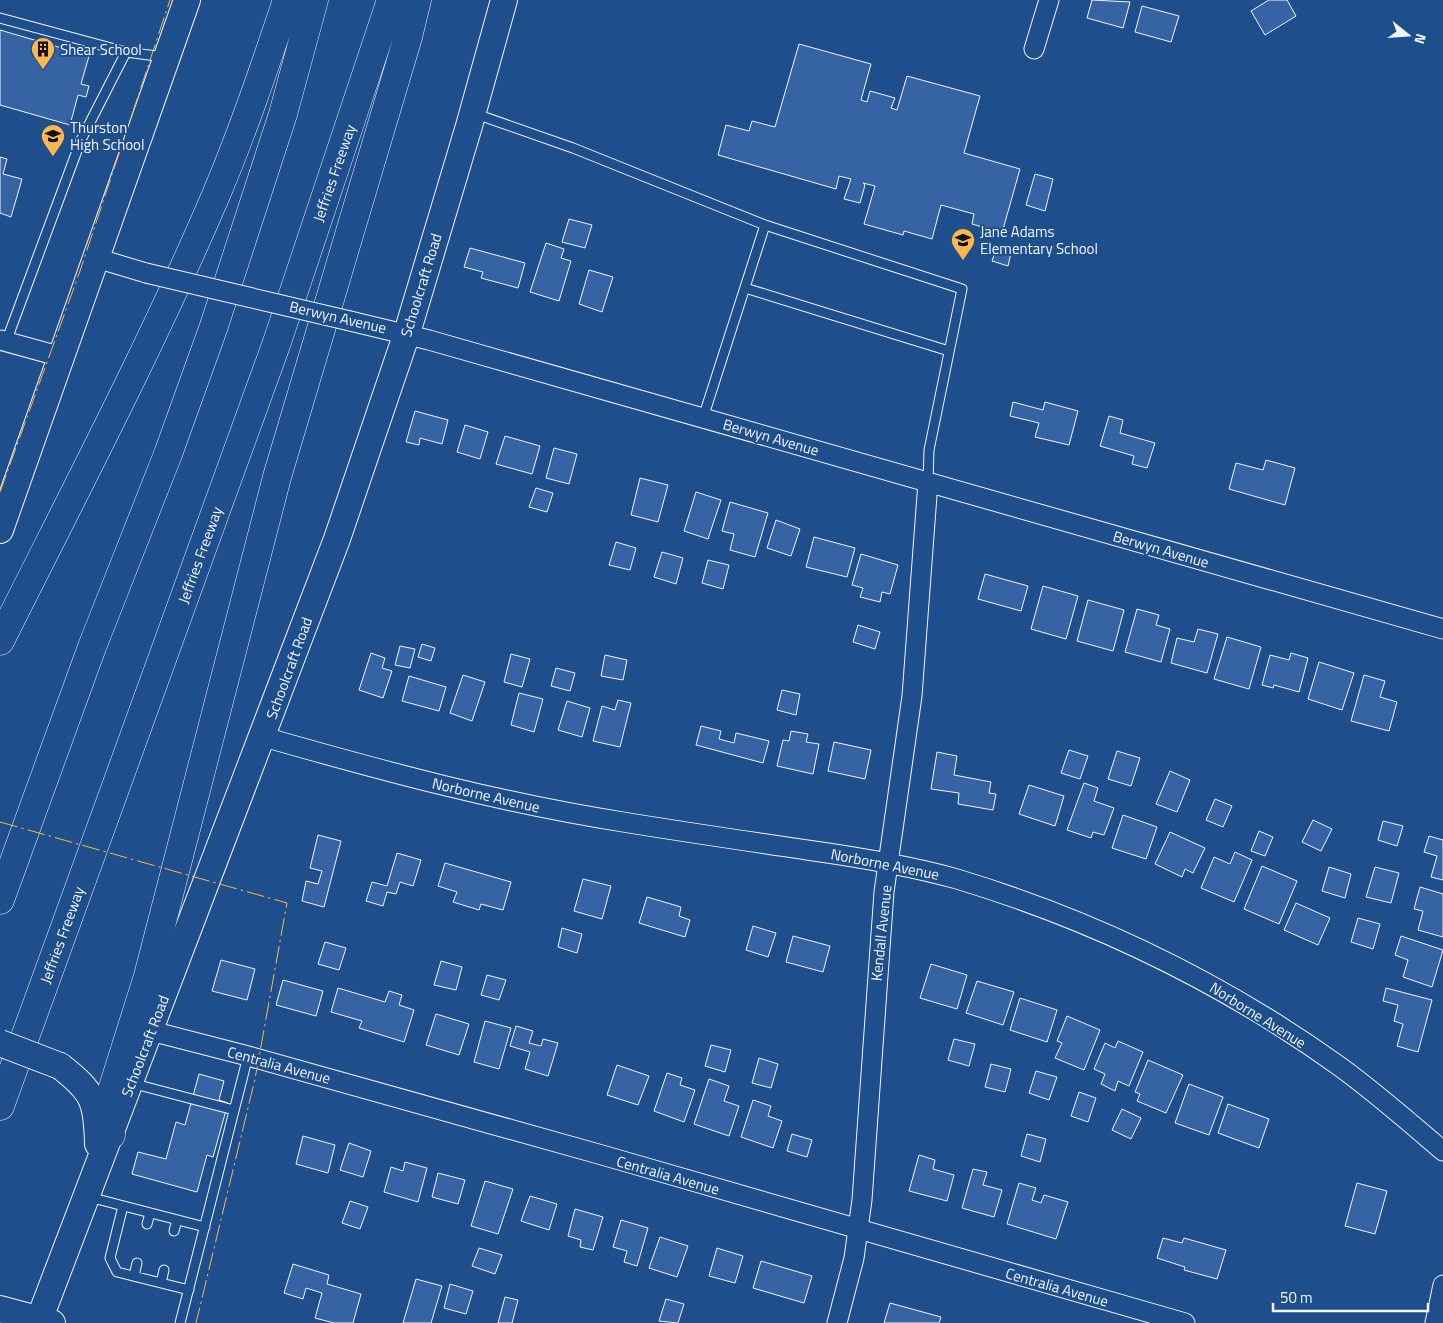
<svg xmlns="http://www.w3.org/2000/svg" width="1443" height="1323" font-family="'Titillium Web',sans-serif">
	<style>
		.building { fill: #3563a3; stroke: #f2f6ff }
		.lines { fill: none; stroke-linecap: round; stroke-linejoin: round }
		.lane-casing { stroke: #f2f6ff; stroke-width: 11 }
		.street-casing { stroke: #f2f6ff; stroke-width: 21 }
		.secondary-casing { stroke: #f2f6ff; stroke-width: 28 }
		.highway-casing { stroke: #f2f6ff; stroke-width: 29 }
		.lane { stroke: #1f4e8c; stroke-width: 9 }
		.street { stroke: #1f4e8c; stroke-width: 19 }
		.secondary { stroke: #1f4e8c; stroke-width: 26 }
		.highway { stroke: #1f4e8c; stroke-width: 28 }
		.street-bridge-casing { stroke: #f2f6ff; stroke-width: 21; stroke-linecap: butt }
		.secondary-bridge-casing { stroke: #f2f6ff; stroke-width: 28; stroke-linecap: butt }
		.street-bridge { stroke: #1f4e8c; stroke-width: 19 }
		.secondary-bridge { stroke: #1f4e8c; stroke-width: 26 }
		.power { stroke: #ffb74d; stroke-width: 1; stroke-dasharray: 18 4 2.5 4; stroke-linecap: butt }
		.labels { text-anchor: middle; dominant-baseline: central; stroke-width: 4; stroke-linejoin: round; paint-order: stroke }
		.poi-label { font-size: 15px; fill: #f2f6ff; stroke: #1f4e8c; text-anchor: start }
		.street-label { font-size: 15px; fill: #f2f6ff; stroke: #1f4e8c }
	</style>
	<rect width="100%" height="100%" fill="#1f4e8c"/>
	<!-- building -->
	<path class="building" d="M 1092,0 L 1130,2 L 1123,28 L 1087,18 Z
		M 1269,0 L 1287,0 L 1296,16 L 1265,35 L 1251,11 Z
		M 1142,6 L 1179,16 L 1171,42 L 1135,32 Z
		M 0,30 L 89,56 L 81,84 L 89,86 L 86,97 L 78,95 L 70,125 L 0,105 Z
		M 799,44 L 871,64 L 861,100 L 867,102 L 870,91 L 895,98 L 891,108 L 897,110 L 907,76 L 980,96 L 964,153 L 1020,169 L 1002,233 L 972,224 L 974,214 L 941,205 L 932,239 L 904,231 L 903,235 L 864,224 L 875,186 L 863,183 L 865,185 L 860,203 L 844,199 L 851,179 L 839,176 L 836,189 L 718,155 L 726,125 L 749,131 L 752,121 L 775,127 Z
		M 0,157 L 7,159 L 3,174 L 22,179 L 11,217 L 0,213 Z
		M 1035,174 L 1053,179 L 1045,211 L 1026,205 Z
		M 569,219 L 592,225 L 585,248 L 562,242 Z
		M 546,243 L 564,249 L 561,258 L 571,261 L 559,301 L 530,292 Z
		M 470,248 L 525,263 L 518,288 L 481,278 L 483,272 L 464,267 Z
		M 996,249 L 1011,253 L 1008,266 L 992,261 Z
		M 589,270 L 613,277 L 602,312 L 579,304 Z
		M 1013,402 L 1043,410 L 1045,402 L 1078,411 L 1069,445 L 1035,437 L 1039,423 L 1010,416 Z
		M 415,411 L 448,420 L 442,444 L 420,438 L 419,445 L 406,442 Z
		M 1109,416 L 1123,420 L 1120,433 L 1155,443 L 1147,468 L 1132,464 L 1134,456 L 1100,446 Z
		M 465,425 L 488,432 L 480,459 L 457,452 Z
		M 505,436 L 540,446 L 532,474 L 496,464 Z
		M 554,448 L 577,454 L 569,484 L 546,478 Z
		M 1266,460 L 1295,468 L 1285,505 L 1229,489 L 1236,463 L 1263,470 Z
		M 640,478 L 668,485 L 658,522 L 631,515 Z
		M 536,488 L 553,493 L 547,512 L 529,507 Z
		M 696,492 L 721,500 L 708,539 L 684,531 Z
		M 730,502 L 768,513 L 755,557 L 730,550 L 734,534 L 722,531 Z
		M 776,520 L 800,529 L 791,556 L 767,548 Z
		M 814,537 L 855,548 L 847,577 L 806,567 Z
		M 616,542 L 636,548 L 630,570 L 609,565 Z
		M 662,552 L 683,558 L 676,584 L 654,577 Z
		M 861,554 L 898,565 L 890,594 L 882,592 L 880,602 L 860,597 L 863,588 L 852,585 Z
		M 708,560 L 729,565 L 723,589 L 702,583 Z
		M 985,574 L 1028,586 L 1021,611 L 978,599 Z
		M 1043,586 L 1078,596 L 1066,639 L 1031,629 Z
		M 1088,600 L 1124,610 L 1113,651 L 1077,641 Z
		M 1137,609 L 1159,615 L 1156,625 L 1170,629 L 1161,662 L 1125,652 Z
		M 858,625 L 880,632 L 875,649 L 853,642 Z
		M 1198,629 L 1218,634 L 1207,673 L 1171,663 L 1177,638 L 1194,642 Z
		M 1227,637 L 1261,647 L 1249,689 L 1214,679 Z
		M 422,644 L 435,648 L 431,661 L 418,657 Z
		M 400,646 L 415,649 L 410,668 L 395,665 Z
		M 371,653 L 385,658 L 382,668 L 392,671 L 383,698 L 359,690 Z
		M 1291,653 L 1308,658 L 1299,692 L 1274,685 L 1273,688 L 1262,685 L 1270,655 L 1289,660 Z
		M 511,654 L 530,659 L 522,687 L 504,682 Z
		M 605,655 L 627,660 L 623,680 L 601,676 Z
		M 1319,662 L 1354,673 L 1342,710 L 1308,699 Z
		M 556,668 L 575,673 L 570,691 L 551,686 Z
		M 463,675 L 485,682 L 472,721 L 450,713 Z
		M 1364,675 L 1385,681 L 1380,697 L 1397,702 L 1389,731 L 1351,721 Z
		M 409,676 L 446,687 L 439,711 L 402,701 Z
		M 782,690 L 800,694 L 796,715 L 777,710 Z
		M 519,693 L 543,699 L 534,732 L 511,725 Z
		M 618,700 L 631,703 L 620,747 L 593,741 L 602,706 L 615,710 Z
		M 567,701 L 590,708 L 582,737 L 558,730 Z
		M 701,726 L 721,731 L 719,739 L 734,743 L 736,733 L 769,741 L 763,763 L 696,745 Z
		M 791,731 L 808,734 L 806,742 L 819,744 L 813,774 L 777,766 L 783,740 L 789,741 Z
		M 834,742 L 871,750 L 865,779 L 828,771 Z
		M 1069,750 L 1088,756 L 1080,779 L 1061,773 Z
		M 1117,751 L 1140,758 L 1131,786 L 1108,779 Z
		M 937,752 L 957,756 L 954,775 L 991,782 L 989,793 L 996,794 L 993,810 L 958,804 L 959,793 L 931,789 Z
		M 1170,771 L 1190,780 L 1177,812 L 1156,804 Z
		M 1084,783 L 1098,788 L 1094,801 L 1114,808 L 1104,835 L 1093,832 L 1091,838 L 1067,830 Z
		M 1029,785 L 1064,796 L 1055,826 L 1019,814 Z
		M 1215,799 L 1232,806 L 1223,827 L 1206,820 Z
		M 1123,815 L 1157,827 L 1146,859 L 1112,848 Z
		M 1313,820 L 1332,829 L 1321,851 L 1302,842 Z
		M 1383,821 L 1403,826 L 1397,846 L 1378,840 Z
		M 1259,831 L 1273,837 L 1265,856 L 1251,851 Z
		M 1170,832 L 1205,848 L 1193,873 L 1185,869 L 1182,877 L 1155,864 Z
		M 318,835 L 341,841 L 324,907 L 302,901 L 306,881 L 318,884 L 322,871 L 310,868 Z
		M 1429,836 L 1443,840 L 1443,880 L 1431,877 L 1437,856 L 1424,852 Z
		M 1235,852 L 1252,860 L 1234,902 L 1201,888 L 1214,857 L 1230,864 Z
		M 397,853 L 421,860 L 413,886 L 400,882 L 396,894 L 387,892 L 383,906 L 366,901 L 372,882 L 387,886 Z
		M 445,863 L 511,882 L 503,910 L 481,904 L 479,910 L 453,902 L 457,892 L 438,886 Z
		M 1262,866 L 1297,881 L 1279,924 L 1244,909 Z
		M 1329,867 L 1351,874 L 1345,898 L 1322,891 Z
		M 1375,867 L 1399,873 L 1391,903 L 1366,897 Z
		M 583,879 L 611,886 L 602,919 L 574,911 Z
		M 1420,887 L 1443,894 L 1443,937 L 1418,930 L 1423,911 L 1414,909 Z
		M 647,897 L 681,907 L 679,916 L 690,920 L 685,937 L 639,923 Z
		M 1296,903 L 1330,918 L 1318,945 L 1284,930 Z
		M 1358,918 L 1380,924 L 1373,949 L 1351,942 Z
		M 753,926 L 776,933 L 768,957 L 746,950 Z
		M 562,928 L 582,934 L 577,953 L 558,947 Z
		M 793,936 L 830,946 L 823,972 L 786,962 Z
		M 1401,936 L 1443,950 L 1432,987 L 1403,977 L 1408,960 L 1395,955 Z
		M 325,942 L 346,948 L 339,970 L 318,964 Z
		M 221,960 L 255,969 L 247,1000 L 212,991 Z
		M 441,961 L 462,967 L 456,990 L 434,985 Z
		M 931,964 L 967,975 L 957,1009 L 920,998 Z
		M 487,975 L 506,980 L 499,1000 L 481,995 Z
		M 283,980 L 323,991 L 316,1016 L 276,1005 Z
		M 977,981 L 1014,992 L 1003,1025 L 966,1013 Z
		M 338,988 L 385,1002 L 389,991 L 402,995 L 399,1005 L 414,1010 L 404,1042 L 359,1028 L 362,1021 L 331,1012 Z
		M 1386,988 L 1432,1000 L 1418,1052 L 1397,1046 L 1403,1024 L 1394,1021 L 1398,1005 L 1383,1001 Z
		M 1020,998 L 1057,1010 L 1047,1042 L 1010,1030 Z
		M 436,1014 L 469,1024 L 459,1055 L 426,1045 Z
		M 1067,1016 L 1100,1030 L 1084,1070 L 1055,1058 L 1062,1043 L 1057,1041 Z
		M 485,1021 L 511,1028 L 499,1069 L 474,1062 Z
		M 516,1026 L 533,1031 L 529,1043 L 541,1046 L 543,1039 L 558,1043 L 548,1076 L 525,1069 L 530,1052 L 510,1046 Z
		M 954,1039 L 975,1044 L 969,1066 L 948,1060 Z
		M 1118,1041 L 1143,1052 L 1129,1086 L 1118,1081 L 1115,1091 L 1101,1084 L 1105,1074 L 1094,1069 L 1105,1043 L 1115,1048 Z
		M 711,1045 L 731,1050 L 725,1072 L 705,1066 Z
		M 759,1058 L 778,1064 L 771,1088 L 752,1083 Z
		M 1148,1060 L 1183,1075 L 1166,1113 L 1137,1101 L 1140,1094 L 1135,1092 Z
		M 991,1064 L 1011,1069 L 1005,1092 L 985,1087 Z
		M 617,1065 L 649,1076 L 638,1105 L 607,1095 Z
		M 1036,1071 L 1057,1077 L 1049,1100 L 1029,1093 Z
		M 667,1073 L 682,1078 L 680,1085 L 695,1090 L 684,1122 L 654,1111 Z
		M 199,1074 L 224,1081 L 219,1100 L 228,1103 L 213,1157 L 207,1155 L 197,1192 L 132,1174 L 138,1152 L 166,1159 L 176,1122 L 185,1125 Z
		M 709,1079 L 729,1086 L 724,1101 L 739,1106 L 729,1136 L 694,1124 Z
		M 1189,1084 L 1223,1097 L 1209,1135 L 1175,1123 Z
		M 1079,1092 L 1096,1098 L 1088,1122 L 1071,1116 Z
		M 753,1100 L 771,1106 L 768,1116 L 782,1121 L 773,1148 L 741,1137 Z
		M 1228,1104 L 1269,1119 L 1259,1148 L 1218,1133 Z
		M 1122,1109 L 1141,1118 L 1131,1139 L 1112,1130 Z
		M 792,1134 L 812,1140 L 807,1157 L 787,1151 Z
		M 1027,1134 L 1046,1139 L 1040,1162 L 1021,1156 Z
		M 303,1136 L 335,1145 L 328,1173 L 296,1164 Z
		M 349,1143 L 371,1151 L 363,1177 L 340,1170 Z
		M 919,1155 L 935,1160 L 933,1169 L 954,1175 L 947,1201 L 909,1191 Z
		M 405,1162 L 427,1168 L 418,1202 L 384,1192 L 391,1167 L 403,1171 Z
		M 973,1169 L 987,1172 L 983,1185 L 1002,1190 L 994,1217 L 962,1208 Z
		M 438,1173 L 465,1180 L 458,1204 L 432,1197 Z
		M 485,1181 L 513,1189 L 498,1234 L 471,1226 Z
		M 1019,1183 L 1036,1188 L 1032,1200 L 1041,1203 L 1044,1195 L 1068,1202 L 1056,1239 L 1007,1224 Z
		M 1357,1183 L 1387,1191 L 1375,1234 L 1345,1226 Z
		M 530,1196 L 557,1204 L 549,1230 L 521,1221 Z
		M 350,1201 L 368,1207 L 360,1229 L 342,1223 Z
		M 575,1209 L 603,1217 L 593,1250 L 580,1247 L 581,1240 L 568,1236 Z
		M 621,1220 L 648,1228 L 637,1266 L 624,1262 L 627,1251 L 613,1247 Z
		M 660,1237 L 688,1246 L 677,1277 L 649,1268 Z
		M 1163,1238 L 1182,1243 L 1184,1238 L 1226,1250 L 1217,1279 L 1184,1270 L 1185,1267 L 1157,1258 Z
		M 479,1248 L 502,1255 L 495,1274 L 472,1266 Z
		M 717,1248 L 743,1256 L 735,1283 L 709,1276 Z
		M 761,1261 L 812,1276 L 804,1303 L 753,1288 Z
		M 293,1264 L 329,1275 L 327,1284 L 361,1294 L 353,1323 L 334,1323 L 315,1318 L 322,1293 L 306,1288 L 303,1299 L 284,1293 Z
		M 416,1279 L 442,1286 L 431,1323 L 403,1323 Z
		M 450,1284 L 473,1291 L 466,1314 L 444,1308 Z
		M 505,1297 L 518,1300 L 512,1323 L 498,1323 Z
		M 666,1299 L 684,1304 L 678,1323 L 659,1321 Z
		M 890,1303 L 941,1317 L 939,1323 L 884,1323 Z"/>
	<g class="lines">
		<!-- lane casing -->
		<g class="lane-casing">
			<path id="lane" d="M 0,18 L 126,52 L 164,57
				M 476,114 L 573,148 L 765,225
				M 745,288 L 949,351
				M 6,342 L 81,140 L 126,52
				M 703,418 L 765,225 L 962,289 L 929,450 L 928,482
				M 131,1083 L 234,1110
				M 89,1197 L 205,1227
				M 123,1206 L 110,1258 L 117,1272 L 189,1290
				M 147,1224 L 150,1213
				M 174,1231 L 177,1220
				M 134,1276 L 137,1263
				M 161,1283 L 164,1270
				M 180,1323 L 248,1056"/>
		</g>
		<!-- street casing -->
		<g class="street-casing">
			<path id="street" d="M 1034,49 L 1049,0
				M 96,258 L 146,273
				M 350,321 L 429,340 L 1443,629
				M 0,340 L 62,357
				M 264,737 C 383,771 501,803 623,822 C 684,832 746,841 807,850 C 857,857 907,865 957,879 C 1093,920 1223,983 1339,1066 C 1375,1092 1409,1122 1443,1151
				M 151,1031 L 248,1056 L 602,1155 L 1185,1323
				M 837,1323 L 854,1258 L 862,1200 L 884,892 L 912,696 L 928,482
				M 1435,1323 L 1443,1285"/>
		</g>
		<!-- secondary casing -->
		<g class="secondary-casing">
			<path id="secondary" d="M 0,530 L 187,0
				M 60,1066 C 94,1092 97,1102 98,1144
				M 0,1309 L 52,1323
				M 38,1323 L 337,539 L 407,333 L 469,126 L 504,0"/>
		</g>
		<!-- highway casing -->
		<g class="highway-casing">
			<path id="highway" d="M 0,641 C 74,493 151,347 216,195 C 243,131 265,66 287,0
				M 0,900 L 92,647 L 168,454 L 214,326 L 283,114 L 314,0
				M 0,1106 L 276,345 L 391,0
				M 111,1135 L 109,1100 L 148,976 L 277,477 L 408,37 L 417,0"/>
		</g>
		<!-- lane -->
		<use href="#lane" class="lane"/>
		<!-- street -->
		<use href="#street" class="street"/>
		<!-- secondary -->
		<use href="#secondary" class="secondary"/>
		<!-- highway -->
		<use href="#highway" class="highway"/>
		<!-- street-bridge casing -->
		<g class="street-bridge-casing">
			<path id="street-bridge" d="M 146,273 L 350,321"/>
		</g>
		<!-- secondary-bridge casing -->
		<g class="secondary-bridge-casing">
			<path id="secondary-bridge" d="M 0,1043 L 60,1066"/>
		</g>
		<!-- street-bridge -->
		<use href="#street-bridge" class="street-bridge"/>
		<!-- secondary-bridge -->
		<use href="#secondary-bridge" class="secondary-bridge"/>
		<!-- power -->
		<path class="power" d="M 0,492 L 80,271 L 170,0
			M 0,822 L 287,903 L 255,1079 L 196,1323"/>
	</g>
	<!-- icons -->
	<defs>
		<g id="building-pin" transform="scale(1.25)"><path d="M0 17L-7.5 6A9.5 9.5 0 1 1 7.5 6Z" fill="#ffb74d" stroke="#1f4e8c"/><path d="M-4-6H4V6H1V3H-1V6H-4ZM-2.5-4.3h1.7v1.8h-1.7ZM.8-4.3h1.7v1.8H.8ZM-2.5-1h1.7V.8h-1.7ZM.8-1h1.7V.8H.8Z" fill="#111"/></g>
		<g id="school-pin" transform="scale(1.25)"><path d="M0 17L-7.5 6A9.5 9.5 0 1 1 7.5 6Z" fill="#ffb74d" stroke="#1f4e8c"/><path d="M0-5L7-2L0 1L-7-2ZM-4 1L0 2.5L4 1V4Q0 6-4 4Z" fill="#111"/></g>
	</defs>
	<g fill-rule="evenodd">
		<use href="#building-pin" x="43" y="49"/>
		<use href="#school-pin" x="53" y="136"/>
		<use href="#school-pin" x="963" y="240"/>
	</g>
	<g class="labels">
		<!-- poi labels -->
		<g class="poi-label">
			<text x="60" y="49">Shear School</text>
			<text x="70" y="127">Thurston<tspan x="70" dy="17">High School</tspan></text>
			<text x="980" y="231">Jane Adams<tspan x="980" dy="17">Elementary School</tspan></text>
		</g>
		<!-- street labels -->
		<g class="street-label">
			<text transform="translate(334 173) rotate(-71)">Jeffries Freeway</text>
			<text transform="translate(421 285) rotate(-73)">Schoolcraft Road</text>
			<text transform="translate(338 317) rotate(13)">Berwyn Avenue</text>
			<text transform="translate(771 437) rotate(16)">Berwyn Avenue</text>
			<text transform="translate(1161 549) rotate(16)">Berwyn Avenue</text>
			<text transform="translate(200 555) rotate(-70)">Jeffries Freeway</text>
			<text transform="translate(289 668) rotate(-70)">Schoolcraft Road</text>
			<text transform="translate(486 795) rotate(13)">Norborne Avenue</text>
			<text transform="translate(885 864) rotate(11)">Norborne Avenue</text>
			<text transform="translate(881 933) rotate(-84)">Kendall Avenue</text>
			<text transform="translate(62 935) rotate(-70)">Jeffries Freeway</text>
			<text transform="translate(1258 1015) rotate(32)">Norborne Avenue</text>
			<text transform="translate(145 1046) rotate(-69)">Schoolcraft Road</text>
			<text transform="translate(279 1065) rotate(15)">Centralia Avenue</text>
			<text transform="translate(668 1175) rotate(16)">Centralia Avenue</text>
			<text transform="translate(1057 1287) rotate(16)">Centralia Avenue</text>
		</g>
	</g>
	<!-- north arrow -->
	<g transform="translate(1408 35) rotate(107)" stroke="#1f4e8c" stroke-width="4" paint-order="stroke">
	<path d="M0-4L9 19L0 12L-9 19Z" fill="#f2f6ff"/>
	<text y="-8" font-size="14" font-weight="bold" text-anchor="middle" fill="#f2f6ff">N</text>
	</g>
	<!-- scale -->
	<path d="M1273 1303v8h155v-8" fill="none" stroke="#f2f6ff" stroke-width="2.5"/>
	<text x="1280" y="1303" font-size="15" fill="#f2f6ff" stroke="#1f4e8c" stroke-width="4" paint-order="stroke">50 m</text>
</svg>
